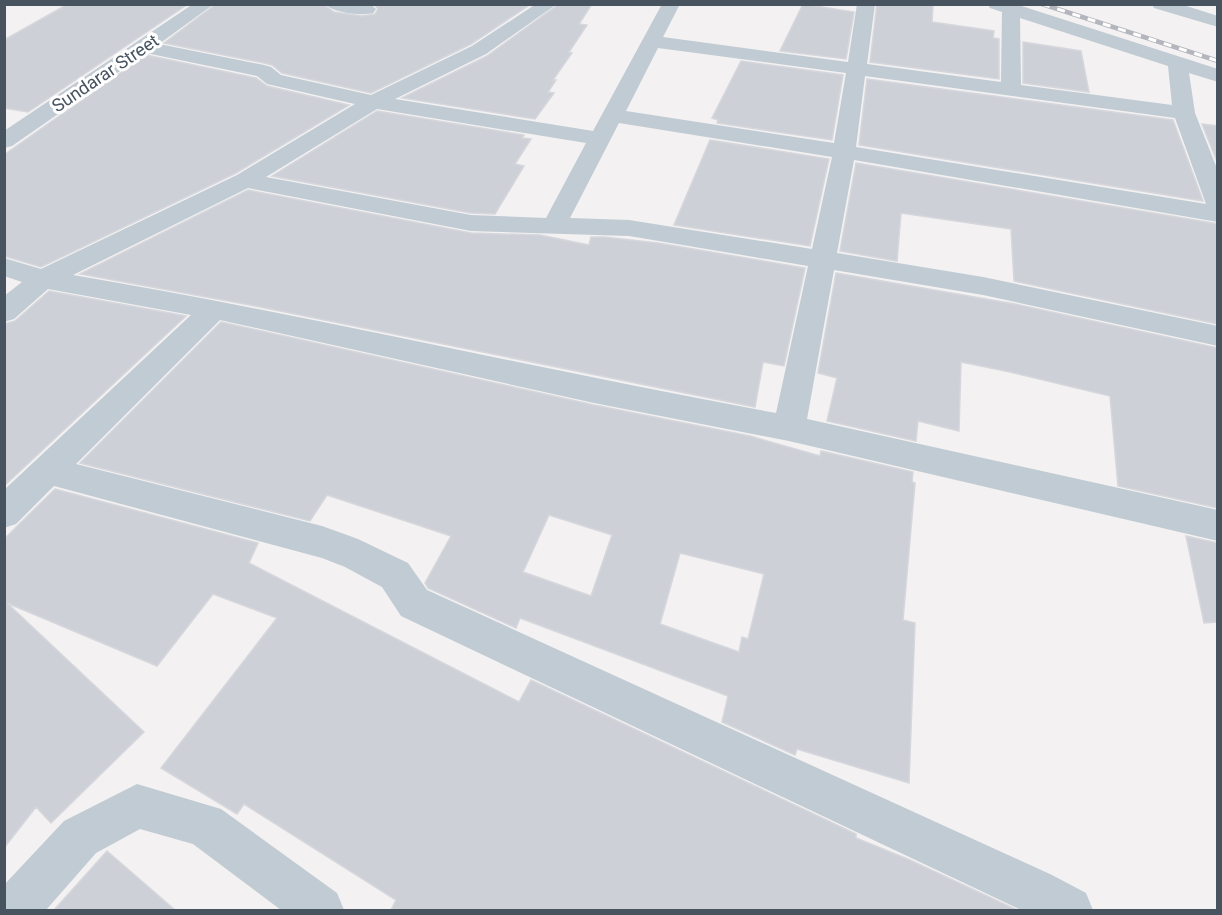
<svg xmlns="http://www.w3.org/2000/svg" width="1222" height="915" font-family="Roboto,sans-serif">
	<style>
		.building { fill: #cdd0d6; stroke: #d5d7dd; stroke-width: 1.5; fill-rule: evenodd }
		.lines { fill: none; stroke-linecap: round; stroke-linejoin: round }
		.minor { fill: #c1cbd3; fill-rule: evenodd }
		.rail-casing { stroke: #b3b6bc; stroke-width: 4.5 }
		.rail { stroke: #fff; stroke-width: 3; stroke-dasharray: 8; stroke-linecap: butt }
		.labels { text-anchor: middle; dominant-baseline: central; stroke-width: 6; stroke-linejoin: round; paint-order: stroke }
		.far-street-label { font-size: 18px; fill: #475460; stroke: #fff }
	</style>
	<rect width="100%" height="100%" fill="#f3f1f1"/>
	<!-- building -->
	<path class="building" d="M 68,4 L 188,4 L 28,112 L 4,108 L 4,40 Z
		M 216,4 L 323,4 L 334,12 L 362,16 L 375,14 L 378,9 L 374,4 L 531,4 L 471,44 L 371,93 L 282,73 L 272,65 L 264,63 L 164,43 Z
		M 559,4 L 592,4 L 579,24 L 587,25 L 569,52 L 572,53 L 553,80 L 556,80 L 548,92 L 554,93 L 535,119 L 402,98 L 487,56 Z
		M 803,4 L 854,12 L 846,59 L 780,51 Z
		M 877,4 L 933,4 L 932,22 L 994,31 L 993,38 L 999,39 L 999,79 L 870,62 Z
		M 1023,42 L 1081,51 L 1089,92 L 1023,83 Z
		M 146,55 L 256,78 L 267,86 L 349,105 L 236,173 L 41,267 L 4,256 L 4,155 Z
		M 741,61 L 843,75 L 832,140 L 717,123 L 718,120 L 712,118 Z
		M 867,79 L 1173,120 L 1203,201 L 859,145 Z
		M 377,111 L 524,135 L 522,138 L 531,139 L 515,164 L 524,166 L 495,214 L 471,213 L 272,176 Z
		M 1202,124 L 1218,126 L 1218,164 Z
		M 710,140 L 829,159 L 810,246 L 674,225 Z
		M 856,163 L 1218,224 L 1218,324 L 1014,281 L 1011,229 L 901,213 L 897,261 L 840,251 Z
		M 248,190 L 471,233 L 540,235 L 589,245 L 591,237 L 604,237 L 658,243 L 805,268 L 784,366 L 763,362 L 755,407 L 250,305 L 80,274 Z
		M 836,273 L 1015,304 L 1218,348 L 1218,508 L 1118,486 L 1110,396 L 1010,372 L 961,362 L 959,431 L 918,421 L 916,441 L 827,421 L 837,378 L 818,373 Z
		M 49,291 L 186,316 L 4,486 L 4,324 L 15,321 Z
		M 221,322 L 594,405 L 750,436 L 820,456 L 821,451 L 913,472 L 912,482 L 915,483 L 903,620 L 915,623 L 909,783 L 797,749 L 795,755 L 722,722 L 728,696 L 520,618 L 516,628 L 428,588 L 425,583 L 451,536 L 327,495 L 310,521 L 80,463 ZM 549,515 L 612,535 L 591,596 L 523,572 ZM 680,553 L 764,574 L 748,639 L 742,637 L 739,652 L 660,624 Z
		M 55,489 L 258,543 L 249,563 L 519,702 L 531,680 L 856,834 L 856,838 L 910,860 L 1017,910 L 391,910 L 396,900 L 244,804 L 237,814 L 161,768 L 277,618 L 213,594 L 157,666 L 7,603 L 144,732 L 51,823 L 36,807 L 4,848 L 4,539 Z
		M 1186,536 L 1218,543 L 1218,622 L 1204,623 Z
		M 107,851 L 175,910 L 54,910 Z"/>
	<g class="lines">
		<!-- minor -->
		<path class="minor" d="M 193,4 L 214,4 L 159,44 L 264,65 L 271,67 L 281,75 L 371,95 L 472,46 L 536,4 L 557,4 L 486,54 L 395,99 L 593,131 L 662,4 L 680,4 L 663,37 L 848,62 L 857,4 L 875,4 L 867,64 L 1001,82 L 1002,12 L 990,8 L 988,4 L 1015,4 L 1218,69 L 1218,82 L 1189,73 L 1195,113 L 1218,171 L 1218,222 L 854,160 L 837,253 L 983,277 L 1218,326 L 1218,346 L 983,295 L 834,270 L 807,419 L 1218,510 L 1218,541 L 789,441 L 594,403 L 220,320 L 76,464 L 322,526 L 358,539 L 408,563 L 427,590 L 1052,875 L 1086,893 L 1093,910 L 1021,910 L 401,616 L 382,587 L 345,567 L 322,558 L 54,486 L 16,524 L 4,528 L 4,490 L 191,315 L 48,289 L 14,319 L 4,322 L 4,296 L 22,282 L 4,276 L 4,258 L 41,269 L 237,175 L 355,104 L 267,84 L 257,76 L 146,53 L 12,146 L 4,148 L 4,131 ZM 1020,18 L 1168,66 L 1172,105 L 1021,85 ZM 658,48 L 846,73 L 834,143 L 626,111 ZM 865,76 L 1175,118 L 1206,204 L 856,147 ZM 377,109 L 586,143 L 546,218 L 471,215 L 266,177 ZM 619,123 L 832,157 L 812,249 L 629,220 L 570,218 ZM 248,188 L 471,231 L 629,236 L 808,266 L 776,413 C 541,370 309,315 73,275 Z
			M 325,4 L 370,4 L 376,9 L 373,13 C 362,16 333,13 325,4 Z
			M 1152,4 L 1180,4 L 1218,16 L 1218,27 L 1154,8 Z
			M 137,784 L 221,809 L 337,893 L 344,910 L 281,910 L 193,844 L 140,829 L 96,853 L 46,910 L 4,910 L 4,885 L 64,821 Z"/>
		<!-- rail casing -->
		<g class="rail-casing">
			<path id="rail" d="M 1042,4 L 1218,61"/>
		</g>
		<!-- rail -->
		<use href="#rail" class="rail"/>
	</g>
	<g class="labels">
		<!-- far-street labels -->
		<g class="far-street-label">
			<text transform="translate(105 73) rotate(-34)">Sundarar Street</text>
		</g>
	</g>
	<!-- border -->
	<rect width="1222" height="915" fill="none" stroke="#475460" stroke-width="12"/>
</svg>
